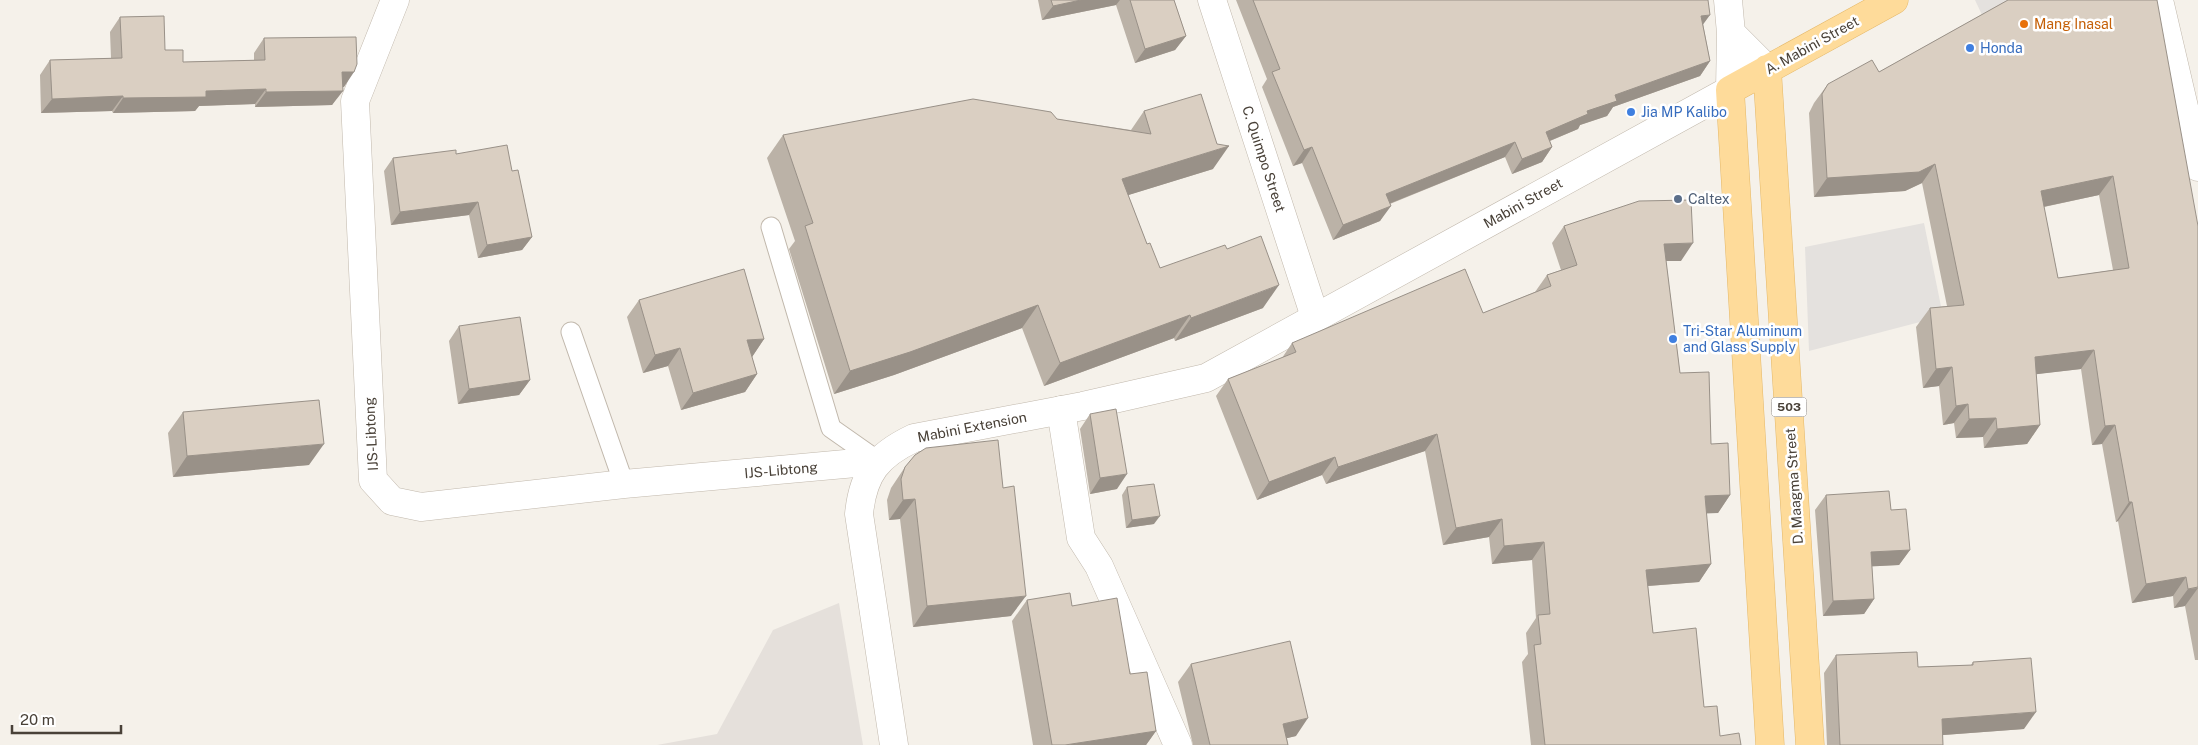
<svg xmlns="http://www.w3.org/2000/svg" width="2198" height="745" font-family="'Public Sans',sans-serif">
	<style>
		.industrial { fill: #e5e0db }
		.parking { fill: #e4e1de }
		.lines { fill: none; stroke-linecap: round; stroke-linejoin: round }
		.service-casing { stroke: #c1b8ac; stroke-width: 21 }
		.minor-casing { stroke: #c1b8ac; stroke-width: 29 }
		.tertiary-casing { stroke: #c1b8ac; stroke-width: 29 }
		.primary-casing { stroke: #e4b869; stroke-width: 29 }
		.service { stroke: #fff; stroke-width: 19 }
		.minor { stroke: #fff; stroke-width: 28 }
		.tertiary { stroke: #fff; stroke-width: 28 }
		.primary { stroke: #fedb9a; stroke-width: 28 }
		.wall { fill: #bbb2a7; fill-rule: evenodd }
		.shaded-wall { fill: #999188 }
		.building { fill: #dacfc2; stroke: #999188; fill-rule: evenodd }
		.food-dot { fill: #e8710a; stroke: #fff; stroke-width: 2 }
		.shop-dot { fill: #3f7fe0; stroke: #fff; stroke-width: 2 }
		.service-dot { fill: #5c6f8a; stroke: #fff; stroke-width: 2 }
		.labels { text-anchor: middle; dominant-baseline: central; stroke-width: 5; stroke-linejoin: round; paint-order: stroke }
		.shield { fill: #fff; stroke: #807a74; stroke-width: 1 }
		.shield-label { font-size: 12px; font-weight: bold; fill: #494138 }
		.food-label { font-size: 14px; fill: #c56008; stroke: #fff; text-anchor: start }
		.street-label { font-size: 14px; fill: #494138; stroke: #fff }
		.shop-label { font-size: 14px; fill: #366cbe; stroke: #fff; text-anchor: start }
		.service-label { font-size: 14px; fill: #4e5e75; stroke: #fff; text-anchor: start }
	</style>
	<rect width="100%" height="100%" fill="#f5f1ea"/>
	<!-- industrial -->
	<path class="industrial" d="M 839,603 L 863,745 L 657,745 L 717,734 L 773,630 Z"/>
	<!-- parking -->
	<path class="parking" d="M 1975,0 L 2014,0 L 1983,17 Z
		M 1924,223 L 1943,316 L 1809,351 L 1805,247 Z"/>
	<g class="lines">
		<!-- service casing -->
		<g class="service-casing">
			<path id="service" d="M 771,227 L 831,428 L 878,461
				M 571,332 L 624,484"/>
		</g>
		<!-- minor casing -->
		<g class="minor-casing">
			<path id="minor" d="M 395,0 L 355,101 L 373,480 L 392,501 L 421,507 L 624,484 L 878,461
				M 1212,0 L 1315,317
				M 2159,0 L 2198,167
				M 1061,410 L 1081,538 L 1099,566 L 1178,745"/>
		</g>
		<!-- tertiary casing -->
		<g class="tertiary-casing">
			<path id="tertiary" d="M 1731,33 L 1767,69
				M 894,745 L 859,514 C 863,473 878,455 914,438 L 1083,406 L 1206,378 L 1730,90 L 1731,33 L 1728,0"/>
		</g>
		<!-- primary casing -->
		<g class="primary-casing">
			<path id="primary" d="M 1767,69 L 1810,745
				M 1770,745 L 1730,90 L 1894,0"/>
		</g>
		<!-- service -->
		<use href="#service" class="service"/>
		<!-- minor -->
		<use href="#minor" class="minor"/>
		<!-- tertiary -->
		<use href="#tertiary" class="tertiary"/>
		<!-- primary -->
		<use href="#primary" class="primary"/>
	</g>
	<!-- wall -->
	<path class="wall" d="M 1038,0 L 1174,0 L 1186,36 L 1175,50 L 1135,63 L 1116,5 L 1042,20 Z
		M 1236,0 L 1708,0 L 1703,24 L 1710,61 L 1700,76 L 1613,107 L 1607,116 L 1580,125 L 1578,129 L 1550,141 L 1552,147 L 1542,162 L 1512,174 L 1505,157 L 1390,204 L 1380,221 L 1333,240 L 1302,163 L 1293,166 L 1262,87 L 1267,79 Z
		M 2008,0 L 2198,226 L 2198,660 L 2195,660 L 2185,606 L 2174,608 L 2173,596 L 2132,603 L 2118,521 L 2116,522 L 2102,444 L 2092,445 L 2081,369 L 2036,374 L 2040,425 L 2027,444 L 1984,448 L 1983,437 L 1956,438 L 1954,423 L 1943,425 L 1939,386 L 1923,388 L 1916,327 L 1930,308 L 1947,306 L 1922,183 L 1905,191 L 1814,197 L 1809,113 L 1814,103 L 1828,84 L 1879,72 ZM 2099,195 L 2113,270 L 2058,278 L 2044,207 Z
		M 120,17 L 165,50 L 183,62 L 254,60 L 254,53 L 264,38 L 344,87 L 343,87 L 332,105 L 255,107 L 255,104 L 199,106 L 195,111 L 113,113 L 112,111 L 41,113 L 40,75 L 50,60 L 111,58 L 110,32 Z
		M 1144,111 L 1213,169 L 1128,195 L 1147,244 L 1160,268 L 1227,249 L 1263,308 L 1175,341 L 1174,338 L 1044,386 L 1022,328 L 894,375 L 834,394 L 789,249 L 795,241 L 767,158 L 783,135 L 1057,119 L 1131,130 Z
		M 456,154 L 512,171 L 532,237 L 522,250 L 478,258 L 469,215 L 391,225 L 384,171 L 393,158 Z
		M 1564,226 L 1681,261 L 1666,261 L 1680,373 L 1711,444 L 1730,495 L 1718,513 L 1706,513 L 1711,564 L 1699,582 L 1648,586 L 1653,633 L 1704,707 L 1720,736 L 1741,745 L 1531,745 L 1522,662 L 1528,654 L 1526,633 L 1536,618 L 1532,560 L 1492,564 L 1489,537 L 1443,545 L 1425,451 L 1326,484 L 1322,475 L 1257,500 L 1216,396 L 1228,379 L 1282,358 L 1292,343 L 1483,313 L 1535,292 L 1547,275 L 1561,270 L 1552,243 Z
		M 639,300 L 764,339 L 752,357 L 757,374 L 745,392 L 681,410 L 668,366 L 643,373 L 627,317 Z
		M 459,326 L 530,380 L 519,395 L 458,404 L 449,341 Z
		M 183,412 L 309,465 L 173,477 L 168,433 Z
		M 1090,414 L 1117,489 L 1090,494 L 1080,429 Z
		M 905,467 L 1011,616 L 913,627 L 900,519 L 889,520 L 887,500 L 891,488 Z
		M 1127,487 L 1154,524 L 1126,528 L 1122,495 Z
		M 1826,495 L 1891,510 L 1910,550 L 1899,565 L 1872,566 L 1874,599 L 1864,614 L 1823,616 L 1815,510 Z
		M 1027,600 L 1072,606 L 1130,674 L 1156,731 L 1146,745 L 1033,745 L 1012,621 Z
		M 1836,655 L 1918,667 L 1971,665 L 1973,662 L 2024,729 L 1943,735 L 1943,745 L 1827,745 L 1824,673 Z
		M 1191,664 L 1296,736 L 1287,738 L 1288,745 L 1193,745 L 1178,682 Z"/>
	<!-- shaded-wall -->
	<path class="shaded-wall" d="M 1081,0 L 1120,0 L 1116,5 L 1042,20 L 1053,6 Z
		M 1710,15 L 1699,30 L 1701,16 Z
		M 1186,36 L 1175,50 L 1135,63 L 1145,49 Z
		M 1710,61 L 1700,76 L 1613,107 L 1607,116 L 1580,125 L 1578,129 L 1535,147 L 1546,132 L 1587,111 L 1615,95 Z
		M 342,72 L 354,72 L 344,87 L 332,87 Z
		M 266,89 L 255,104 L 199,106 L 195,111 L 113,113 L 123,98 L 206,91 Z
		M 343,91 L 332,105 L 255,107 L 266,92 Z
		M 123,96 L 112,111 L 41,113 L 52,99 Z
		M 1515,142 L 1505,157 L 1376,209 L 1386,194 Z
		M 1229,146 L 1213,169 L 1106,202 L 1122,179 Z
		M 1312,147 L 1302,163 L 1293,166 L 1304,150 Z
		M 1552,147 L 1542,162 L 1512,174 L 1522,159 Z
		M 1935,164 L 1922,183 L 1905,191 L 1814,197 L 1827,178 Z
		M 2113,176 L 2099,195 L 2028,210 L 2041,191 Z
		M 478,202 L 469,215 L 391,225 L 400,212 Z
		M 1391,206 L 1380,221 L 1333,240 L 1343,225 Z
		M 532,237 L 522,250 L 478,258 L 487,245 Z
		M 1693,243 L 1681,261 L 1652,261 L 1664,244 Z
		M 1279,285 L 1263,308 L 1175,341 L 1191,318 Z
		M 1038,305 L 1022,328 L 894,375 L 834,394 L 850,371 Z
		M 1190,315 L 1174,338 L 1044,386 L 1060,363 Z
		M 764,339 L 752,357 L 747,340 Z
		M 680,348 L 668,366 L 643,373 L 655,355 Z
		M 2094,350 L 2081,369 L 2021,376 L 2035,357 Z
		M 1952,367 L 1939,386 L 1923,388 L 1936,369 Z
		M 757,374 L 745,392 L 681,410 L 693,393 Z
		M 530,380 L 519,395 L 458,404 L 469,389 Z
		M 1968,404 L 1954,423 L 1943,425 L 1956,406 Z
		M 1996,418 L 1983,437 L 1956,438 L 1969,419 Z
		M 2040,425 L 2027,444 L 1984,448 L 1997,429 Z
		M 2115,425 L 2102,444 L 2092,445 L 2105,426 Z
		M 1437,434 L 1425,451 L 1326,484 L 1338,467 Z
		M 324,444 L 309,465 L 173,477 L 187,456 Z
		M 1335,457 L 1322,475 L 1257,500 L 1269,482 Z
		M 1127,474 L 1117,489 L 1090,494 L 1100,478 Z
		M 1730,495 L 1718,513 L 1692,514 L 1705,496 Z
		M 915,499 L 900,519 L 889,520 L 903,500 Z
		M 2129,502 L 2132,502 L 2118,521 L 2116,522 Z
		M 1160,516 L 1154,524 L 1126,528 L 1132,520 Z
		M 1502,519 L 1489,537 L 1443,545 L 1456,528 Z
		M 1544,542 L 1532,560 L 1492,564 L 1504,546 Z
		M 1910,550 L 1899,565 L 1861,567 L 1871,552 Z
		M 1711,564 L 1699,582 L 1634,587 L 1646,570 Z
		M 2186,577 L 2173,596 L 2132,603 L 2146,584 Z
		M 2198,588 L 2185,606 L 2174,608 L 2188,589 Z
		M 1026,596 L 1011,616 L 913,627 L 927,606 Z
		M 1874,599 L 1864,614 L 1823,616 L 1833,601 Z
		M 2036,712 L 2024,729 L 1930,736 L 1942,719 Z
		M 1308,718 L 1296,736 L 1271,742 L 1283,724 Z
		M 1156,731 L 1146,745 L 1065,745 Z"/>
	<!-- building -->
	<path class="building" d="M 1051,0 L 1081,0 L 1053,6 Z
		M 1130,0 L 1174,0 L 1186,36 L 1145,49 Z
		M 1253,0 L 1708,0 L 1710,15 L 1701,16 L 1710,61 L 1615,95 L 1617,101 L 1587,111 L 1588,114 L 1546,132 L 1552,147 L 1522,159 L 1515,142 L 1386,194 L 1391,206 L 1343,225 L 1312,147 L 1304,150 L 1272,72 L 1280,69 Z
		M 2008,0 L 2157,0 L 2198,226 L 2198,587 L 2188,589 L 2186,577 L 2146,584 L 2132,502 L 2129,502 L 2115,425 L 2105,426 L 2094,350 L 2035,357 L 2040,425 L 1997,429 L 1996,418 L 1969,419 L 1968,404 L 1956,406 L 1952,367 L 1936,369 L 1930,308 L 1964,305 L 1935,164 L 1919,172 L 1827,178 L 1822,94 L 1828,84 L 1872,60 L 1879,72 ZM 2113,176 L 2129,268 L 2058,278 L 2041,191 Z
		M 164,16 L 165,50 L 183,50 L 183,62 L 265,60 L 264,38 L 356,37 L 357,64 L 354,72 L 342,72 L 343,91 L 266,92 L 266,89 L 206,91 L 206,97 L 123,98 L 123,96 L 52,99 L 50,60 L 122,58 L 120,17 Z
		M 1201,94 L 1217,144 L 1229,146 L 1122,179 L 1147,244 L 1150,243 L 1160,268 L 1225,245 L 1227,249 L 1261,236 L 1279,285 L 1191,318 L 1190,315 L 1060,363 L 1038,305 L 910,352 L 850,371 L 805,226 L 813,223 L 783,135 L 973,99 L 1051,112 L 1057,119 L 1151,134 L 1144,111 Z
		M 507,145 L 512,171 L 518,170 L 532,237 L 487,245 L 478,202 L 400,212 L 393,158 L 456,150 L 456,154 Z
		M 1691,200 L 1693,243 L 1664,244 L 1680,373 L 1709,372 L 1711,444 L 1728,443 L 1730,495 L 1705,496 L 1711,564 L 1646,570 L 1653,633 L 1696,628 L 1704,707 L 1717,706 L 1720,736 L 1739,733 L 1741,745 L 1545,745 L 1534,645 L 1541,644 L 1538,615 L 1550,614 L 1544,542 L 1504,546 L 1502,519 L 1456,528 L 1437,434 L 1338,467 L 1335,457 L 1269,482 L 1228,379 L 1296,352 L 1292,343 L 1465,269 L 1483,313 L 1551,286 L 1547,275 L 1577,265 L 1564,226 L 1639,201 Z
		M 744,269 L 764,339 L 747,340 L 757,374 L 693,393 L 680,348 L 655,355 L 639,300 Z
		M 520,317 L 530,380 L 469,389 L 459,326 Z
		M 319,400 L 324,444 L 187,456 L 183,412 Z
		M 1116,409 L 1127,474 L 1100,478 L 1090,414 Z
		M 998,440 L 1003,488 L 1014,486 L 1026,596 L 927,606 L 915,499 L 903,500 L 901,479 L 905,467 L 915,455 L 926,448 Z
		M 1154,484 L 1160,516 L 1132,520 L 1127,487 Z
		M 1889,491 L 1891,510 L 1906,509 L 1910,550 L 1871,552 L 1874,599 L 1833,601 L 1826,495 Z
		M 1070,593 L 1072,606 L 1117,598 L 1130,674 L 1147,672 L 1156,731 L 1065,745 L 1052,745 L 1027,600 Z
		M 1290,641 L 1308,718 L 1283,724 L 1288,745 L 1210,745 L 1191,664 Z
		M 1917,652 L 1918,667 L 1973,665 L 1973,662 L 2031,658 L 2036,712 L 1942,719 L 1943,745 L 1840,745 L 1836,655 Z"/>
	<!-- markers -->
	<circle class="food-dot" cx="2024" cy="24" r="5"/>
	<g class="shop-dot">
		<circle cx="1970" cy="48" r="5"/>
		<circle cx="1631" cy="112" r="5"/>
		<circle cx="1673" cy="339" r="5"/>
	</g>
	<circle class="service-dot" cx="1678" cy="199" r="5"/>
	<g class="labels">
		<!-- shield labels -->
		<rect class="shield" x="1771.5" y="397.5" width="35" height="19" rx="4"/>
		<g class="shield-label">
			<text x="1789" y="407">503</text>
		</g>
		<!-- food labels -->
		<g class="food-label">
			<text x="2034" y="24">Mang Inasal</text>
		</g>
		<!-- street labels -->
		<g class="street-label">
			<text transform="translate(1812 45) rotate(-29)">A. Mabini Street</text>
			<text transform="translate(1264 159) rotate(72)">C. Quimpo Street</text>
			<text transform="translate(1523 203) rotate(-29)">Mabini Street</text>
			<text transform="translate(972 427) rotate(-11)">Mabini Extension</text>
			<text transform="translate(371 434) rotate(-93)">IJS-Libtong</text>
			<text transform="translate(781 470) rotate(-5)">IJS-Libtong</text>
			<text transform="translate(1794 486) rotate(-94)">D. Maagma Street</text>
		</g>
		<!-- shop labels -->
		<g class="shop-label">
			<text x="1980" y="48">Honda</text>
			<text x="1641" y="112">Jia MP Kalibo</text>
			<text x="1683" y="331">Tri-Star Aluminum<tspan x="1683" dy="16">and Glass Supply</tspan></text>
		</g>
		<!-- service labels -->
		<g class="service-label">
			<text x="1688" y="199">Caltex</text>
		</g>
	</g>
	<!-- scale -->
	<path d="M12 725v8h109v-8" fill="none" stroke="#494138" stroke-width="2.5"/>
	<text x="20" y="725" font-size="15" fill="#494138" stroke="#ffffff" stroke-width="4" paint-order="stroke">20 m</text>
</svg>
